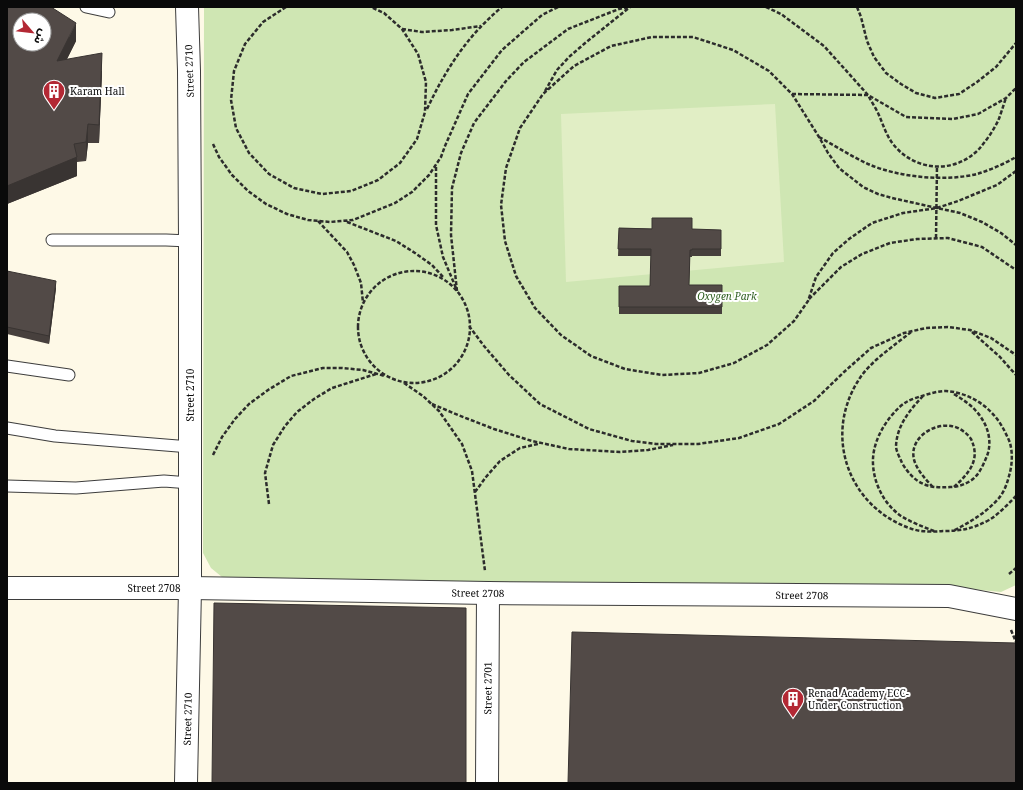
<svg xmlns="http://www.w3.org/2000/svg" width="1023" height="790" font-family="'Noto Serif','Noto Sans Arabic',serif">
	<style>
		.green { fill: #cfe6b3 }
		.pitch { fill: #e1eec5 }
		.lines { fill: none; stroke-linecap: round; stroke-linejoin: round }
		.lane-casing { stroke: #3d3d3d; stroke-width: 13 }
		.street-casing { stroke: #3d3d3d; stroke-width: 24 }
		.path { stroke: #2c2c2c; stroke-width: 2.5; stroke-dasharray: 4 2; stroke-linecap: butt }
		.lane { stroke: #fff; stroke-width: 11 }
		.street { stroke: #fff; stroke-width: 22 }
		.wall { fill: #47403d }
		.shaded-wall { fill: #393432 }
		.building { fill: #524a47; stroke: #393432; fill-rule: evenodd }
		.labels { text-anchor: middle; dominant-baseline: central; stroke-width: 4; stroke-linejoin: round; paint-order: stroke }
		.street-label { font-size: 10px; fill: #0a0a0a; stroke: #fff }
		.poi-label { font-size: 10px; fill: #0a0a0a; stroke: #fff; text-anchor: start }
		.park-label { font-size: 10px; font-style: italic; fill: #2d5d1e; stroke: #fff }
	</style>
	<rect width="100%" height="100%" fill="#fef9e7"/>
	<!-- green -->
	<path class="green" d="M 204,7 L 1016,7 L 1016,585 L 1001,592 L 941,586 L 238,582 L 222,577 L 211,568 L 203,553 Z"/>
	<!-- pitch -->
	<path class="pitch" d="M 775,104 L 784,262 L 566,282 L 561,114 Z"/>
	<g class="lines">
		<!-- lane casing -->
		<g class="lane-casing">
			<path id="lane" d="M 86,7 L 109,12
				M 52,240 L 166,240 L 190,241
				M 7,366 L 69,375
				M 7,428 L 55,436 L 190,447
				M 7,486 L 76,488 L 164,481 L 190,483"/>
		</g>
		<!-- street casing -->
		<g class="street-casing">
			<g id="street">
				<path id="s1" d="M 7,588 L 190,588 L 488,593 L 949,596 L 1016,609"/>
				<path id="s2" d="M 186,783 L 190,588 L 190,241 L 189,71 L 187,7"/>
				<path id="s3" d="M 487,783 L 488,593"/>
			</g>
		</g>
		<!-- path -->
		<path class="path" d="M 286,7 L 263,22 L 245,44 L 234,71 L 231,100 L 236,128 L 249,153 L 269,174 L 294,188 L 322,194 L 351,191 L 378,180 L 400,163 L 417,139 L 425,112 L 426,82 L 418,54 L 402,29 L 384,13 L 371,7
			M 766,7 L 781,14 L 824,46 L 868,95 L 906,117 L 953,119 L 978,114 L 1006,98 L 1016,88
			M 857,7 L 861,17 L 867,41 L 874,57 L 886,73 L 901,84 L 916,93 L 935,98 L 959,94 L 977,82 L 996,67 L 1016,43
			M 402,29 L 422,32 L 452,30 L 481,26
			M 545,91 L 557,70 L 569,57 L 584,44 L 630,7
			M 792,94 L 868,95 C 871,101 875,107 878,113 C 883,124 886,135 893,144 C 914,171 954,175 979,149 C 986,141 993,131 998,121 C 1001,114 1003,106 1006,98
			M 427,109 C 446,69 467,36 502,7
			M 819,137 C 835,146 851,156 868,164 C 898,177 944,182 977,174 C 990,170 1004,164 1016,157
			M 213,144 L 219,157 L 232,175 L 248,191 L 266,204 L 287,214 L 308,220 L 330,222 L 353,220 L 395,203 L 412,192 L 429,175 L 441,157 L 445,146 L 468,94 L 502,50 L 542,15 L 558,7
			M 436,167 L 436,225 L 443,257 L 456,288
			M 1016,171 L 997,185 L 958,201 L 937,208 L 903,213 L 872,223 L 859,232 L 849,239 L 833,253 L 816,277 L 808,301 L 794,321 L 767,345 L 734,363 L 699,373 L 662,375 L 625,369 L 591,356 L 561,335 L 535,308 L 516,276 L 505,241 L 501,205 L 506,168 L 520,128 L 543,94 L 574,66 L 611,46 L 652,37 L 693,37 L 733,50 L 769,71 L 792,94 L 819,137 L 828,153 L 839,168 L 863,187 L 878,194 L 892,198 L 937,208 L 960,213 L 982,222 L 1001,233 L 1016,245
			M 318,221 L 347,252 L 354,265 L 361,283 L 363,303
			M 347,222 L 396,241 L 415,253 L 432,265 L 444,278
			M 936,238 L 937,166
			M358 327a56 56 0 1 1 112 0a56 56 0 1 1-112 0Z
			M 457,291 L 451,235 L 452,188 L 461,153 L 474,123 L 506,81 L 524,62 L 568,29 L 619,9 L 629,7
			M 809,299 L 841,267 L 862,254 L 890,243 L 917,239 L 948,238 L 982,247 L 1016,270
			M 469,326 L 484,346 L 509,375 L 540,404 L 589,429 L 632,441 L 656,444 L 698,444 L 739,438 L 779,424 L 814,401 L 844,372 L 871,348 L 904,333 L 926,328 L 948,327 L 970,330 L 991,338 L 1016,355
			M 911,332 C 894,346 869,362 858,381 C 823,437 849,508 912,529 C 922,532 933,532 943,531 C 961,531 972,529 989,520 C 999,514 1008,504 1016,496
			M 972,332 L 1000,357 L 1016,375
			M 404,383 L 423,396 L 439,411 L 462,444 L 472,471 L 485,571
			M 923,396 C 910,410 897,425 896,446 C 896,451 900,458 902,463 C 914,483 927,489 950,487 C 957,487 964,485 970,481 C 979,476 983,465 987,456 C 993,440 987,423 976,411 C 970,404 962,399 954,394
			M 432,404 L 458,415 L 494,429 L 532,441 L 569,449 L 620,452 L 648,450 L 673,445
			M 213,455 L 222,437 L 235,419 L 249,404 L 268,390 L 291,376 L 323,368 L 342,368 L 363,370 L 385,376
			M 933,487 C 926,480 920,473 916,465 C 905,442 930,423 951,426 C 959,427 967,433 971,439 C 981,460 969,473 954,487
			M 475,492 L 486,477 L 500,461 L 520,448 L 538,444
			M 269,504 L 265,473 L 273,445 L 285,426 L 297,412 L 314,399 L 332,388 L 376,374
			M 934,531 C 923,527 911,522 901,516 C 884,504 874,484 873,464 C 872,446 881,428 892,415 C 904,401 909,400 925,395 C 932,393 939,391 946,391 C 972,393 994,409 1005,432 C 1007,436 1009,440 1010,443 C 1013,454 1012,466 1009,476 C 1007,484 1004,492 999,498 C 986,513 970,522 953,531
			M 1009,574 L 1016,568
			M 1011,630 L 1016,642"/>
		<!-- lane -->
		<use href="#lane" class="lane"/>
		<!-- street -->
		<use href="#street" class="street"/>
	</g>
	<!-- wall -->
	<path class="wall" d="M 7,7 L 76,41 L 67,59 L 102,71 L 99,143 L 88,143 L 86,161 L 77,162 L 77,176 L 7,204 Z
		M 619,228 L 721,230 L 721,256 L 692,256 L 692,257 L 690,257 L 689,285 L 722,285 L 722,314 L 619,314 L 619,286 L 650,286 L 651,256 L 618,256 Z
		M 7,271 L 56,288 L 49,344 L 7,334 Z"/>
	<!-- shaded-wall -->
	<path class="shaded-wall" d="M 76,23 L 76,41 L 57,79 L 57,61 Z
		M 102,53 L 102,71 L 99,143 L 99,125 Z
		M 88,124 L 88,143 L 86,161 L 86,142 Z
		M 77,157 L 77,176 L 7,204 L 7,186 Z
		M 56,281 L 56,288 L 49,344 L 49,336 Z"/>
	<!-- building -->
	<path class="building" d="M 7,7 L 51,7 L 76,23 L 57,61 L 102,53 L 99,125 L 88,124 L 86,142 L 74,144 L 77,157 L 7,186 ZM 20,20 L 44,20 L 44,44 L 20,44 Z
		M 652,218 L 692,218 L 692,229 L 721,230 L 721,249 L 692,249 L 692,250 L 690,250 L 689,285 L 722,285 L 722,307 L 619,307 L 619,286 L 650,286 L 651,249 L 618,249 L 619,228 L 652,229 Z
		M 7,271 L 56,281 L 49,336 L 7,327 Z
		M 214,603 L 466,608 L 466,783 L 212,783 Z
		M 572,632 L 1016,643 L 1016,783 L 568,783 Z"/>
	<!-- icons -->
	<defs>
		<g id="building-pin" transform="scale(1.15)"><path d="M0 17L-7.5 6A9.5 9.5 0 1 1 7.5 6Z" fill="#b32834" stroke="#fff"/><path d="M-4-6H4V6H1V3H-1V6H-4ZM-2.5-4.3h1.7v1.8h-1.7ZM.8-4.3h1.7v1.8H.8ZM-2.5-1h1.7V.8h-1.7ZM.8-1h1.7V.8H.8Z" fill="#fff"/></g>
	</defs>
	<g fill-rule="evenodd">
		<use href="#building-pin" x="54" y="91"/>
		<use href="#building-pin" x="793" y="699"/>
	</g>
	<g class="labels">
		<!-- street labels -->
		<g class="street-label">
			<text transform="translate(189 71) rotate(-92)">Street 2710</text>
			<text transform="translate(190 395) rotate(-90)">Street 2710</text>
			<text stroke="none"><textPath href="#s1" startOffset="147">Street 2708</textPath></text>
			<text stroke="none"><textPath href="#s1" startOffset="471">Street 2708</textPath></text>
			<text stroke="none"><textPath href="#s1" startOffset="795">Street 2708</textPath></text>
			<text stroke="none"><textPath href="#s3" startOffset="95">Street 2701</textPath></text>
			<text stroke="none"><textPath href="#s2" startOffset="64">Street 2710</textPath></text>
		</g>
		<!-- poi labels -->
		<g class="poi-label">
			<text x="70" y="91">Karam Hall</text>
			<text x="808" y="693">Renad Academy ECC-<tspan x="808" dy="12">Under Construction</tspan></text>
		</g>
		<!-- park labels -->
		<g class="park-label">
			<text x="727" y="296">Oxygen Park</text>
		</g>
	</g>
	<!-- border -->
	<rect width="1023" height="790" fill="none" stroke="#0a0a0a" stroke-width="16"/>
	<!-- north arrow -->
	<g transform="translate(32 32) rotate(118)"><circle r="19" fill="#ffffff" stroke="#9d9d9d"/>
	<path d="M0-3L7 15L0 10L-7 15Z" fill="#b32834"/>
	<text y="-6" font-size="11" font-weight="bold" text-anchor="middle" fill="#0a0a0a">ش</text>
	</g>
</svg>
